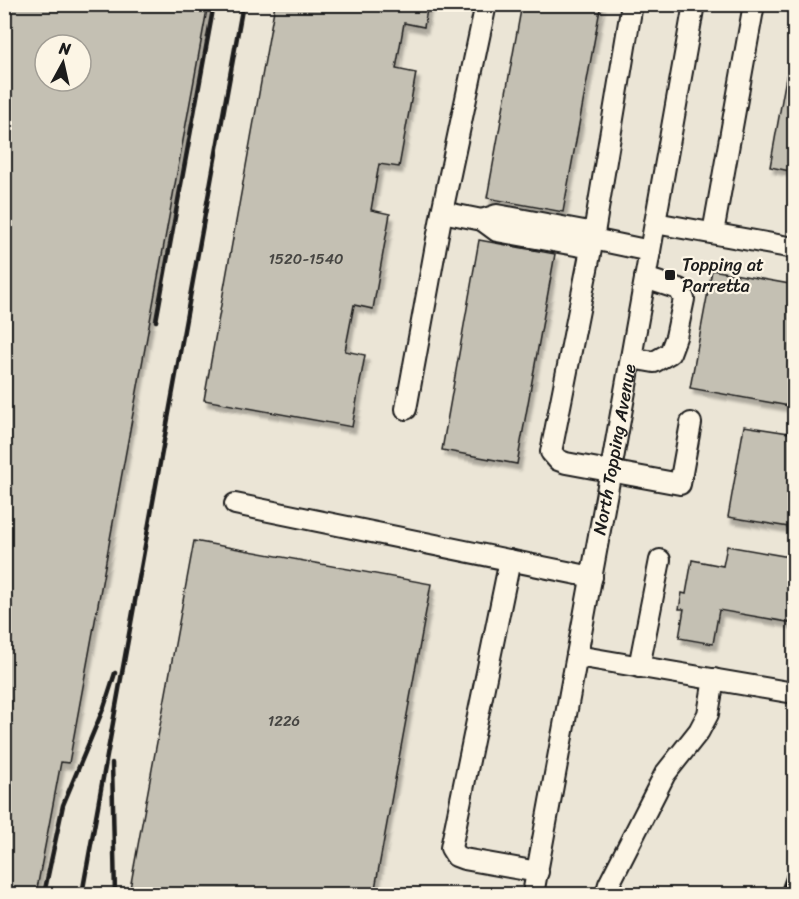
<svg xmlns="http://www.w3.org/2000/svg" width="799" height="899" font-family="Sriracha,sans-serif">
	<style>
		.built { fill: #ebe5d6; fill-rule: evenodd }
		.building { fill: #c4c0b3; stroke: #1c1c1c; stroke-width: 1.5; fill-rule: evenodd; filter: url(#shadow) }
		.lines { fill: none; stroke-linecap: round; stroke-linejoin: round }
		.minor-casing { stroke: #1c1c1c; stroke-width: 24 }
		.minor { stroke: #fcf5e5; stroke-width: 20 }
		.rail { stroke: #1c1c1c; stroke-width: 4.5 }
		.poi-dot { fill: #1c1c1c; stroke: #fcf5e5; stroke-width: 2 }
		.labels { text-anchor: middle; dominant-baseline: central; stroke-width: 4.5; stroke-linejoin: round; paint-order: stroke }
		.number-label { font-size: 15px; fill: #464542 }
		.poi-label { font-size: 18px; fill: #1c1c1c; stroke: #fcf5e5; text-anchor: start }
		.street-label { font-size: 18px; fill: #1c1c1c; stroke: #fcf5e5 }
	</style>
	<defs>
		<filter id="shadow"><feDropShadow dx="3.5" dy="6" stdDeviation="1.5" flood-color="#0004"/></filter>
	</defs>
	<rect width="100%" height="100%" fill="#fcf5e5"/>
	<filter id="ink" filterUnits="userSpaceOnUse"><feTurbulence type="fractalNoise" baseFrequency=".0167" numOctaves="2"/><feDisplacementMap in="SourceGraphic" scale="12" xChannelSelector="R" yChannelSelector="G"/><feConvolveMatrix kernelMatrix="1 2 1 2 8 2 1 2 1" color-interpolation-filters="sRGB"/></filter>
	<g filter="url(#ink)">
		<!-- built -->
		<path class="built" d="M 5,5 L 794,5 L 794,894 L 5,894 ZM 45,45 L 81,45 L 81,81 L 45,81 Z"/>
		<!-- building -->
		<path class="building" d="M 4,4 L 208,4 L 69,763 L 61,762 L 36,894 L 4,894 ZM 45,45 L 81,45 L 81,81 L 45,81 Z
			M 275,4 L 428,4 L 424,27 L 404,23 L 396,69 L 416,73 L 399,167 L 379,164 L 371,210 L 390,214 L 373,309 L 354,305 L 345,351 L 365,355 L 352,427 L 204,400 Z
			M 522,4 L 601,4 L 563,212 L 487,198 Z
			M 787,72 L 795,72 L 795,172 L 770,167 Z
			M 479,240 L 555,254 L 517,464 L 442,450 Z
			M 712,270 L 795,285 L 795,407 L 690,388 Z
			M 744,426 L 795,434 L 795,528 L 728,517 Z
			M 194,541 L 431,584 L 374,894 L 129,894 Z
			M 727,546 L 795,558 L 793,623 L 719,610 L 713,644 L 679,638 L 684,609 L 679,609 L 682,593 L 686,594 L 692,560 L 723,566 Z"/>
		<g class="lines">
			<!-- minor casing -->
			<g class="minor-casing">
				<g id="minor">
					<path d="M 486,4 L 442,212 L 482,220 L 497,231 L 581,246 L 593,239"/>
					<path d="M 632,4 L 593,239 L 551,452 L 558,460 L 566,463 L 680,484 L 691,423"/>
					<path d="M 482,220 L 497,215 L 584,231 L 593,239 L 650,251"/>
					<path d="M 655,223 L 794,248"/>
					<path d="M 713,233 L 754,4"/>
					<path d="M 631,358 L 654,362 L 670,353 L 676,337 L 684,299 L 679,289 L 645,278"/>
					<path d="M 406,409 L 442,212"/>
					<path d="M 235,504 L 592,577"/>
					<path d="M 510,560 L 451,848 L 456,856 L 464,859 L 538,872"/>
					<path d="M 577,656 L 794,693"/>
					<path d="M 639,667 L 660,560"/>
					<path id="s1" d="M 533,894 L 611,470 L 694,4"/>
					<path d="M 606,894 L 609,884 L 665,774 L 699,731 L 708,714 L 714,679"/>
				</g>
			</g>
			<!-- minor -->
			<use href="#minor" class="minor"/>
			<!-- rail -->
			<path class="rail" d="M 156,321 L 214,4
				M 112,763 L 115,894
				M 44,894 L 63,805 L 104,707 L 115,673
				M 82,894 L 243,4
				M 781,894 L 794,858"/>
		</g>
	</g>
	<!-- markers -->
	<rect class="poi-dot" x="664" y="269" width="12" height="12" rx="3"/>
	<g class="labels">
		<!-- number labels -->
		<g class="number-label">
			<text x="306" y="259">1520-1540</text>
			<text x="284" y="721">1226</text>
		</g>
		<!-- poi labels -->
		<g class="poi-label">
			<text x="682" y="265">Topping at<tspan x="682" dy="21">Parretta</tspan></text>
		</g>
		<!-- street labels -->
		<g class="street-label">
			<text stroke="none"><textPath href="#s1" startOffset="452">North Topping Avenue</textPath></text>
		</g>
	</g>
	<!-- margin -->
	<rect width="799" height="899" fill="none" stroke="#fcf5e5" stroke-width="24"/>
	<rect x="12" y="12" width="775" height="875" fill="none" stroke="#1c1c1c" stroke-width="2" filter="url(#ink)"/>
	<!-- north arrow -->
	<g transform="translate(63 63) rotate(8)"><circle r="28" fill="#fcf5e5" stroke="#a29e95" stroke-width="1.5"/>
	<path d="M0-4.5L10 22L0 15L-10 22Z" fill="#1c1c1c"/>
	<text y="-9" font-size="16" font-weight="bold" text-anchor="middle" fill="#1c1c1c">N</text>
	</g>
</svg>
